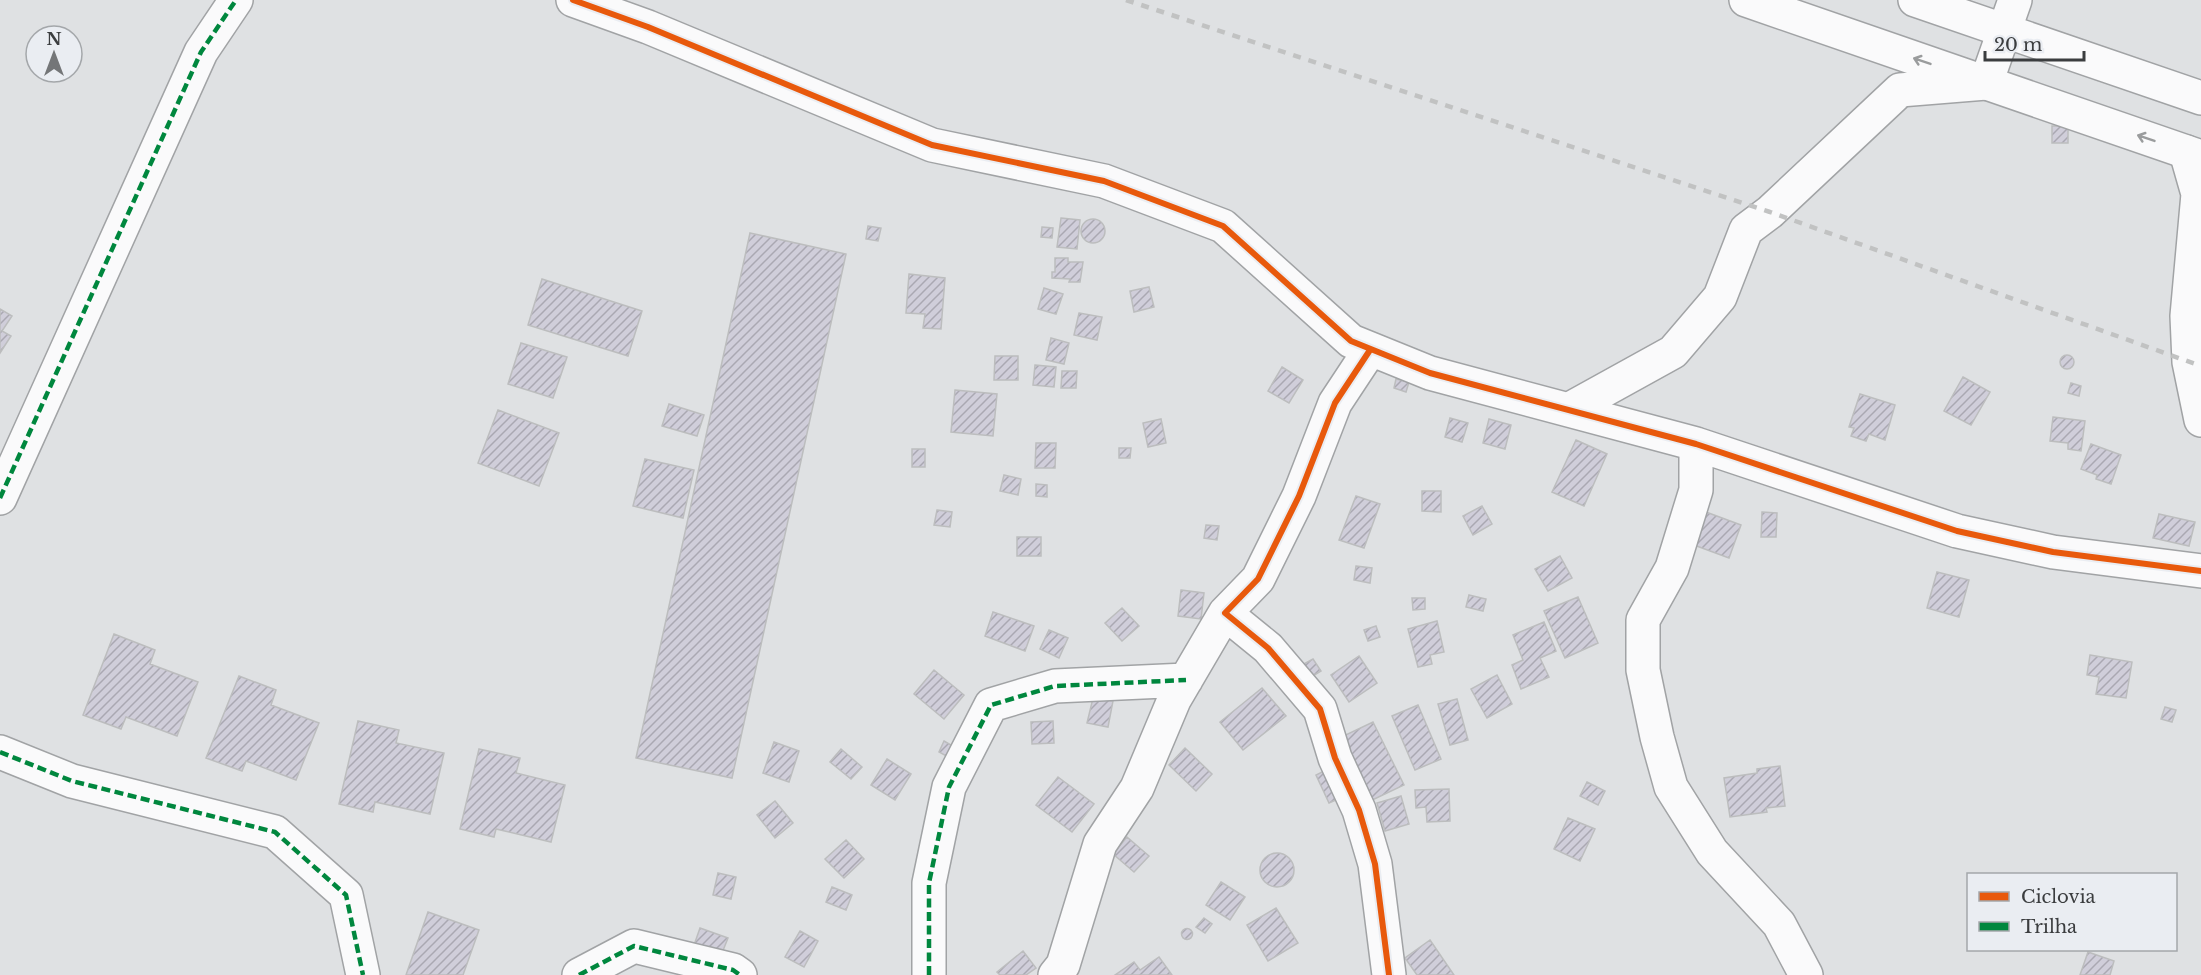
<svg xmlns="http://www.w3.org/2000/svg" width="2201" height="975" font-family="'Libre Baskerville',serif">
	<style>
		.building { fill: url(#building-hatch); stroke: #bcbdbe; stroke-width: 1.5 }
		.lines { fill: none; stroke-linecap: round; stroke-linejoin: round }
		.minor-casing { stroke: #a1a3a5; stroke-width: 36 }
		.highway-casing { stroke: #a1a3a5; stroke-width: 36 }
		.minor { stroke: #fafafb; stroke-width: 33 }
		.highway { stroke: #fafafb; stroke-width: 33 }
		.rail { stroke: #c1c2c2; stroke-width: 4.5; stroke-dasharray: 8 8; stroke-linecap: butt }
		.quiet { stroke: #00873e; stroke-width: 4.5; stroke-dasharray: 9 4.5; stroke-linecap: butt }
		.cycleway-casing { stroke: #eaedf2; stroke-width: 10 }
		.cycleway { stroke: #e8590c; stroke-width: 6 }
		.oneway { stroke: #9a9c9d }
	</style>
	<defs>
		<pattern id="building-hatch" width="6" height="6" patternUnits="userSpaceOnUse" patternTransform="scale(1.5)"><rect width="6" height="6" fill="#d0ceda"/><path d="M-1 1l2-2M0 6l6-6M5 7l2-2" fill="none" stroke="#aaa8b2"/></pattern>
	</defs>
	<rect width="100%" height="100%" fill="#dfe1e3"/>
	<!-- building -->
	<path class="building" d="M 2052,126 L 2068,126 L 2068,143 L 2052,143 Z
		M 1061,218 L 1080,220 L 1077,249 L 1057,247 Z
		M1081 231a12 12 0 1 1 24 0a12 12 0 1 1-24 0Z
		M 868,226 L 881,228 L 878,241 L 866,239 Z
		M 1042,227 L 1053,228 L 1052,238 L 1041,237 Z
		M 750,233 L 846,254 L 732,778 L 636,758 Z
		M 1055,258 L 1068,258 L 1068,262 L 1083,262 L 1080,282 L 1069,282 L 1070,279 L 1052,278 L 1052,272 L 1055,272 Z
		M 909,274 L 945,278 L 941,329 L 923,328 L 925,314 L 906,313 Z
		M 542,279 L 642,311 L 628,356 L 528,325 Z
		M 1149,287 L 1154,307 L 1134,312 L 1130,291 Z
		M 1044,288 L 1063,294 L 1056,314 L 1038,309 Z
		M 0,309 L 12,316 L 2,331 L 11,336 L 0,353 Z
		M 1079,313 L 1102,317 L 1097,340 L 1074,335 Z
		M 1051,338 L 1069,343 L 1064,364 L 1046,360 Z
		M 521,343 L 567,357 L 553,398 L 508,384 Z
		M2060 362a7 7 0 1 1 14 0a7 7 0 1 1-14 0Z
		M 995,356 L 1018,356 L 1018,380 L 994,380 Z
		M 1035,365 L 1056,367 L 1054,387 L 1033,385 Z
		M 1282,367 L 1303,380 L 1289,403 L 1268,391 Z
		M 1062,371 L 1077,371 L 1076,388 L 1061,388 Z
		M 1963,377 L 1990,392 L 1971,425 L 1944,411 Z
		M 1396,379 L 1409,382 L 1406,392 L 1394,388 Z
		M 2071,383 L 2081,386 L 2079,396 L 2068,393 Z
		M 955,390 L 997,394 L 993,436 L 951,432 Z
		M 1860,394 L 1895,405 L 1885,440 L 1869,434 L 1866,441 L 1851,436 L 1854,428 L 1849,427 Z
		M 669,404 L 704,415 L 697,436 L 662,426 Z
		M 498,410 L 559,433 L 539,486 L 478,463 Z
		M 2053,417 L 2085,421 L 2081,451 L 2068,449 L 2068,443 L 2050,441 Z
		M 1450,418 L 1468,423 L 1462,442 L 1445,437 Z
		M 1161,419 L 1166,443 L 1148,447 L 1143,423 Z
		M 1489,419 L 1511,425 L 1505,449 L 1483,443 Z
		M 1576,440 L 1607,454 L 1584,506 L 1552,492 Z
		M 1036,443 L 1056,443 L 1055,468 L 1035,468 Z
		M 2091,444 L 2121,455 L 2111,484 L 2096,479 L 2097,475 L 2081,469 Z
		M 1119,448 L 1131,448 L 1130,458 L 1119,458 Z
		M 912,449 L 925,449 L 925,467 L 912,467 Z
		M 645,459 L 694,470 L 683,518 L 633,506 Z
		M 1004,475 L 1021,479 L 1018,495 L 1000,491 Z
		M 1036,484 L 1047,485 L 1047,497 L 1036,496 Z
		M 1422,491 L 1441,491 L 1441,512 L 1422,511 Z
		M 1356,496 L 1380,504 L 1364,548 L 1339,540 Z
		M 1482,506 L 1492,524 L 1473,535 L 1463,516 Z
		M 937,510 L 952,512 L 950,527 L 934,525 Z
		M 1706,512 L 1741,525 L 1729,558 L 1694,545 Z
		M 1762,512 L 1777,513 L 1776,537 L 1761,537 Z
		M 2159,514 L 2195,522 L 2189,546 L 2153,538 Z
		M 1206,525 L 1219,526 L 1217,540 L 1204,538 Z
		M 1017,537 L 1041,537 L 1041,556 L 1017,556 Z
		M 1560,556 L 1572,578 L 1548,591 L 1535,569 Z
		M 1356,566 L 1372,568 L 1370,583 L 1354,580 Z
		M 1937,572 L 1969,580 L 1959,617 L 1927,608 Z
		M 1181,590 L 1204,593 L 1201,619 L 1178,616 Z
		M 1469,595 L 1486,599 L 1483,611 L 1466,607 Z
		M 1578,597 L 1598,643 L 1565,658 L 1544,611 Z
		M 1412,598 L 1425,598 L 1425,609 L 1413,610 Z
		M 1122,608 L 1139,626 L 1122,641 L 1105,623 Z
		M 993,612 L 1034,626 L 1025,651 L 985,636 Z
		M 1437,621 L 1444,652 L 1430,655 L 1432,664 L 1418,667 L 1408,629 Z
		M 1544,622 L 1556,651 L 1540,658 L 1549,677 L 1521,689 L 1512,665 L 1523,660 L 1513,635 Z
		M 1376,626 L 1380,637 L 1368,641 L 1364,630 Z
		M 1049,630 L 1068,638 L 1059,658 L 1040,649 Z
		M 114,634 L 155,650 L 150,664 L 198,682 L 177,736 L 126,717 L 121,729 L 83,715 Z
		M 2090,655 L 2132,662 L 2126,698 L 2096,694 L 2099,677 L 2087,675 Z
		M 1359,656 L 1377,683 L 1349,702 L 1331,675 Z
		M 1313,659 L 1321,671 L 1308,679 L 1300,666 Z
		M 934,670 L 964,695 L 944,719 L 914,694 Z
		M 1497,675 L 1512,704 L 1487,718 L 1471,689 Z
		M 239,676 L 276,690 L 271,705 L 319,723 L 296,780 L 246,761 L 242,771 L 206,758 Z
		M 1262,688 L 1286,716 L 1243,750 L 1220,722 Z
		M 1093,698 L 1113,701 L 1108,727 L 1087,723 Z
		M 1457,699 L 1468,740 L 1450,745 L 1438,704 Z
		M 1418,705 L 1441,759 L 1415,770 L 1392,716 Z
		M 2165,707 L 2176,710 L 2172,722 L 2161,719 Z
		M 358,721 L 399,730 L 396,743 L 444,753 L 430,814 L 375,802 L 373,812 L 339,804 Z
		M 1053,721 L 1054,743 L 1032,744 L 1031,722 Z
		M 1373,722 L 1404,785 L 1366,803 L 1335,740 Z
		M 944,741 L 956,748 L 950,758 L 939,752 Z
		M 774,742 L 799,751 L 789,782 L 763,773 Z
		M 1185,748 L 1212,774 L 1196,791 L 1169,765 Z
		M 479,749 L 520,758 L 516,773 L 565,785 L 551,842 L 496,829 L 494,837 L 460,829 Z
		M 841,749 L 862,767 L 851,779 L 830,762 Z
		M 887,759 L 911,774 L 895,800 L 871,785 Z
		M 1780,766 L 1785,806 L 1766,808 L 1767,812 L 1730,817 L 1724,778 L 1757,773 L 1757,769 Z
		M 1332,767 L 1345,796 L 1329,803 L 1316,775 Z
		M 1058,777 L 1094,804 L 1072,832 L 1036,805 Z
		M 1587,782 L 1605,791 L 1598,805 L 1580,796 Z
		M 1449,789 L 1450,821 L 1427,822 L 1426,807 L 1416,808 L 1415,790 Z
		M 1401,796 L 1409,824 L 1385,831 L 1377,803 Z
		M 775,801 L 793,823 L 775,838 L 757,815 Z
		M 1568,818 L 1595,829 L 1580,861 L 1554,849 Z
		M 1127,837 L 1149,856 L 1134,872 L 1113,854 Z
		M 846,840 L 864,859 L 844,878 L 825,859 Z
		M1260 870a17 17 0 1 1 34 0a17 17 0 1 1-34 0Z
		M 718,873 L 736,877 L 731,899 L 713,895 Z
		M 1221,882 L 1245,897 L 1230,920 L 1206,905 Z
		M 832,887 L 852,895 L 846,910 L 826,902 Z
		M 1276,908 L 1298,943 L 1268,961 L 1247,925 Z
		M 428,912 L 479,930 L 463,975 L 406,975 Z
		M 1204,918 L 1212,924 L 1205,933 L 1196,927 Z
		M 700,928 L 728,938 L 720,958 L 693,948 Z
		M1181.5 934a5.5 5.5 0 1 1 11 0a5.5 5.5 0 1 1-11 0Z
		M 800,931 L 818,941 L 804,967 L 785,957 Z
		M 1430,940 L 1454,975 L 1417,975 L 1405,958 Z
		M 1023,951 L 1036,968 L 1026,975 L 1000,975 L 997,972 Z
		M 2088,952 L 2114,961 L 2110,975 L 2080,975 Z
		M 1159,957 L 1172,975 L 1115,975 L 1134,962 L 1140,970 Z"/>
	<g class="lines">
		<!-- minor casing -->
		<g class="minor-casing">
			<path id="minor" d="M 573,0 L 648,27 L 932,145 L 1104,181 L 1223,226 L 1351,341 L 1430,373 L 1696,444 L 1957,531 L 2053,552 L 2201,571
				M 2186,152 L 2198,194 L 2187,316 L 2189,362 L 2201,420
				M 1370,350 L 1335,403 L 1299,496 L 1258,579 L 1225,613 L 1268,648 L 1320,709 L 1335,758 L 1359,810 L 1375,864 L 1389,975
				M 1568,410 L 1673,352 L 1720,297 L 1746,230 L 1770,212 L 1900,90 L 1986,83 L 2015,0
				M 1696,444 L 1696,490 L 1672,568 L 1643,620 L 1643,670 L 1657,737 L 1671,787 L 1712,852 L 1779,924 L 1806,975
				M 0,498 L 201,52 L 236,0
				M 0,752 L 72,781 L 275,832 L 346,895 L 363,975
				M 579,975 L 634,946 L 733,970 L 740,975
				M 929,975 L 929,883 L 949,787 L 991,705 L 1055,686 L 1186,680
				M 1055,975 L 1063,965 L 1100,844 L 1137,788 L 1174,700 L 1225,613"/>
		</g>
		<!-- highway casing -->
		<g class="highway-casing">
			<path id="highway" d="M 1746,0 L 2201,157
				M 1915,0 L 2201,98"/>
		</g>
		<!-- minor -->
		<use href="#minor" class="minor"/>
		<!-- highway -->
		<use href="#highway" class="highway"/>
		<!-- rail -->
		<path class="rail" d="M 1126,0 L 1770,212 L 2201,366"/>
		<!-- quiet -->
		<path class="quiet" d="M 0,498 L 201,52 L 236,0
			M 0,752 L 72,781 L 275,832 L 346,895 L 363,975
			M 579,975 L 634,946 L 733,970 L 740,975
			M 929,975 L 929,883 L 949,787 L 991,705 L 1055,686 L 1186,680"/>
		<!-- cycleway casing -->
		<g class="cycleway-casing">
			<path id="cycleway" d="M 573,0 L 648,27 L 932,145 L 1104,181 L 1223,226 L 1351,341 L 1430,373 L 1696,444 L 1957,531 L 2053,552 L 2201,571
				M 1370,350 L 1335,403 L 1299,496 L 1258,579 L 1225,613 L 1268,648 L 1320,709 L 1335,758 L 1359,810 L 1375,864 L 1389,975"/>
		</g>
		<!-- cycleway -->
		<use href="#cycleway" class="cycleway"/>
	</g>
	<!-- one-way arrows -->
	<defs><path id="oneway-shaft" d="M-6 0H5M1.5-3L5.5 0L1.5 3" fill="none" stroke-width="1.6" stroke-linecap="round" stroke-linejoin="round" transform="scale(1.5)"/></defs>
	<g class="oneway">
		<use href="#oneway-shaft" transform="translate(1922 61) rotate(-161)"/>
		<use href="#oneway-shaft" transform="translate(2146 138) rotate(-161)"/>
	</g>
	<!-- legend -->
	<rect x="1967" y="873" width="210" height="78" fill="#eaedf2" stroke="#a4a7aa" stroke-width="1.5"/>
	<rect x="1979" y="892" width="30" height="9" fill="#e8590c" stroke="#a4a7aa" stroke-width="1.5"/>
	<text x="2021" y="903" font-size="18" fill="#3b3d3f">Ciclovia</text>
	<rect x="1979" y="922" width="30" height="9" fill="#00873e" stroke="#a4a7aa" stroke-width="1.5"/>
	<text x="2021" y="933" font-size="18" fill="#3b3d3f">Trilha</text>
	<!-- north arrow -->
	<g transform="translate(54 54)"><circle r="28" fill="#eaedf2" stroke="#a4a7aa" stroke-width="1.5"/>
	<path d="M0-4.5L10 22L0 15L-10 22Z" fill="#747678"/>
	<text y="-9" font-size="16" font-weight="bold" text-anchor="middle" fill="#3b3d3f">N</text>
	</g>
	<!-- scale -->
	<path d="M1985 51v9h99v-9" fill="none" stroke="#3b3d3f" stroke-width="3"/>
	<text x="1994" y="51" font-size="18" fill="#3b3d3f" stroke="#eaedf2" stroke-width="4.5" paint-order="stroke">20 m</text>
</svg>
